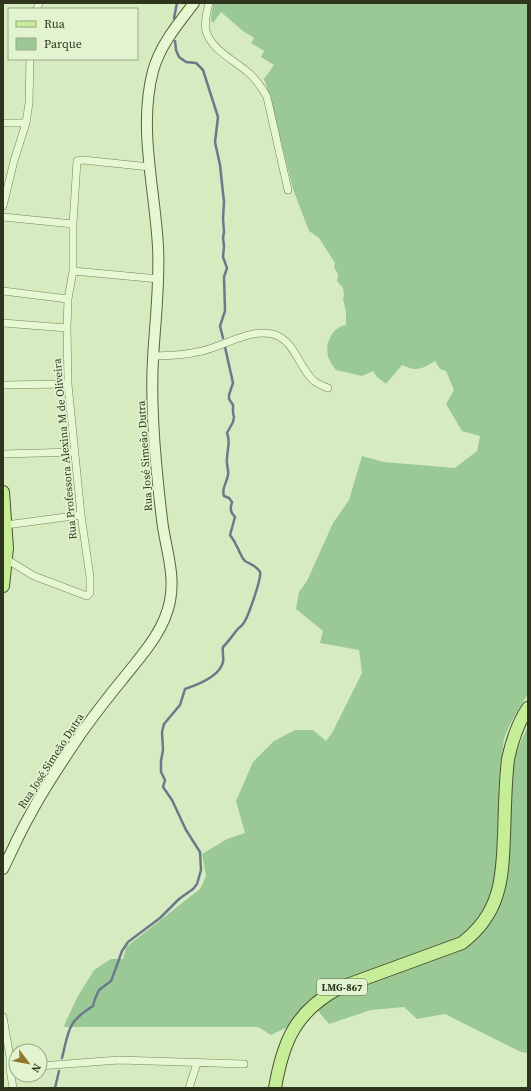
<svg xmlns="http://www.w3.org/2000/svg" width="531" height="1091" font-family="'Source Serif 4',serif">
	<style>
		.green { fill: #9bc995 }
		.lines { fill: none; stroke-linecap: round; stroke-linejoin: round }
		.stream { stroke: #6b7a8b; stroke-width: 2.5 }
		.street-casing { stroke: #768459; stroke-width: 8 }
		.secondary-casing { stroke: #5a653d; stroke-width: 12 }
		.primary-casing { stroke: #49512e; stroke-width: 14 }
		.street { stroke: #e6f7d3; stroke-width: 7 }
		.secondary { stroke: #e6f7d3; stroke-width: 10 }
		.primary { stroke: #c6ee99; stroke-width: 12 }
		.labels { text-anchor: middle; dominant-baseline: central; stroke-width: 3.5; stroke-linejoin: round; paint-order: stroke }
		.shield { fill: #e2f3d0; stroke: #646d53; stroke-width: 1 }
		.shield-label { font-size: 10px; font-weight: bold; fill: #2e341d }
		.street-label { font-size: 11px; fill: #2e341d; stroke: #e2f3d0 }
	</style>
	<rect width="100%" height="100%" fill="#d7ebc1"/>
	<!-- green -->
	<path class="green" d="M 213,3 L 528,3 L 528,694 L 518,710 L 509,726 L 504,739 L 500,767 L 498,871 C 492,899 481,925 456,939 L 321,992 L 307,1003 L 290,1026 L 271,1035 L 258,1027 L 64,1027 L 66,1021 L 78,996 L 94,970 L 111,959 L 123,959 L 126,947 L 200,889 L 206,876 L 202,854 L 227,839 L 245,833 L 236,801 L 253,762 L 274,741 L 295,730 L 313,730 L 326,741 L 332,733 L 362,673 L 359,650 L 320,643 L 323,631 L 296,609 L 299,592 L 307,581 L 333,523 L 349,500 L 362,456 L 384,462 L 455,468 L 477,451 L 480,436 L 462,431 L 446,404 L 454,390 L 446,371 L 440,369 L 435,361 C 422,369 417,372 402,365 L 386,384 L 377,377 L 373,371 L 362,376 L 336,370 C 333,366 329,361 328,356 C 325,343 332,327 346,325 L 346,312 L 343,299 L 344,295 L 343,288 L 337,281 L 338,274 L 334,267 L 335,263 L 319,238 L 309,231 L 293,189 L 270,98 L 264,79 L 274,65 L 261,57 L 264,51 L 251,43 L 254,38 L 243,31 L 221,12 L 213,23 L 211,20 Z
		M 528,726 L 528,1053 L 521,1052 L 445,1014 L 417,1019 L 404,1007 L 371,1010 L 329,1024 L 318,1011 L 326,1003 L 341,994 L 465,948 C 531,884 488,800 528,726 Z"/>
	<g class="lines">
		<!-- stream -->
		<path class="stream" d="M 174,18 L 177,3
			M 175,41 L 176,50 L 179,57 L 186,62 L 196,63 L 203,70 L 218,117 L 215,142 L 220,165 L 224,202 L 223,219 L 224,232 L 223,238 L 224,246 L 223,257 L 227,268 L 224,277 L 225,311 L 220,326 L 223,338
			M 62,1058 C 69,1030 67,1022 93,1006 L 95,999 L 99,990 L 111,981 L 113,976 L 122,951 L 128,942 L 160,918 L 179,899 L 193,889 L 197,884 L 201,870 L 200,852 L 186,830 L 172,800 L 163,787 L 165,780 L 161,772 L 161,761 L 163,750 L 162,732 L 164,724 L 180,705 L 185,689 C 197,685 220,676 223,662 C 224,658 222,652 223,647 C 229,641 232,636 237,630 C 238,628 242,626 243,624 C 248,618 262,577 260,572 C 257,566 250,564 245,561 C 240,556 240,551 236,545 C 235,541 232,538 230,535 L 235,517 C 230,512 230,509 232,502 L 229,498 L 224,496 C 221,488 227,483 228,475 C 229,469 226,464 227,459 C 227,449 231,442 227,433 L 233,422 L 234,417 L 233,413 L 233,405 L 229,399 L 229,395 L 233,383 L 225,347
			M 55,1088 L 59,1071"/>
		<!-- street casing -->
		<g class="street-casing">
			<path id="street" d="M 209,3 C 207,11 204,22 206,31 C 212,51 236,61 250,74 C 257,81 262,88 267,97 L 288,190
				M 37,9 L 39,3
				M 3,123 L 26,123
				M 3,206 L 14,161 L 26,123 L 29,103 L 30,59
				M 3,217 L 73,224
				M 73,271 L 159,279
				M 3,291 L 68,299
				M 3,323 L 67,328
				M 153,356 C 169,356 185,355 202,351 C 224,346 257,325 278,336 C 297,346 299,368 314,381 C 318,384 323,386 328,388
				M 3,385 L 68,384
				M 3,454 L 75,452
				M 6,525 L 81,515
				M 6,559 L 34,576 L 87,596 L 90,593 L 90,577 L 81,515 L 68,384 L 67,328 L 68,299 L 73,271 L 73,224 L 77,161 L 83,160 L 150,167
				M 3,1017 L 10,1057 L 10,1069 L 13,1088
				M 40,1066 L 119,1060 L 244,1064
				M 189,1088 L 197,1063"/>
		</g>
		<!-- secondary casing -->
		<g class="secondary-casing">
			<path id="secondary" d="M 3,869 C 12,851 20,832 30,815 C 45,786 64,759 82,732 C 95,714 108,697 122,680 C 141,656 164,632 170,601 C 175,576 167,552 163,527 C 160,505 158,484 156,462 C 153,428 151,393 153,359 C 155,322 160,285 158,247 C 155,189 138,128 153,71 C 160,45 178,24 194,3"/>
		</g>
		<!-- primary casing -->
		<g class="primary-casing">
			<path id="primary" d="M 3,492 L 7,548 L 3,586
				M 275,1088 C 283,1041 296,1011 339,988 L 462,943 C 479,930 491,914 497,894 C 503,875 503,855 504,836 C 505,810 505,785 508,759 C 512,741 517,724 528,708"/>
		</g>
		<!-- street -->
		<use href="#street" class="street"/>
		<!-- secondary -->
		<use href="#secondary" class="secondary"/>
		<!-- primary -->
		<use href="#primary" class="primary"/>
	</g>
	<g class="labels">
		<!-- shield labels -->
		<rect class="shield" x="317" y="979" width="50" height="16" rx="3"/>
		<g class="shield-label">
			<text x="342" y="987">LMG-867</text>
		</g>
		<!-- street labels -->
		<g class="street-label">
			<text transform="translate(65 449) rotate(-95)">Rua Professora Alexina M de Oliveira</text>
			<text transform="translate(145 456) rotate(-94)">Rua José Simeão Dutra</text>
			<text transform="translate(51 761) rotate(-57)">Rua José Simeão Dutra</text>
		</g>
	</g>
	<!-- border -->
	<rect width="531" height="1091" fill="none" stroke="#2e341d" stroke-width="8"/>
	<!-- legend -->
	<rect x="8" y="8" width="130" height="52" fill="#e2f3d0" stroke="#9aa788"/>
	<rect x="16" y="21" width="20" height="6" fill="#c6ee99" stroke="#9aa788"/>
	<text x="44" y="28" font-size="12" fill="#2e341d">Rua</text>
	<rect x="16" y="38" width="20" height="12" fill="#9bc995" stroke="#9aa788"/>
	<text x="44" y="48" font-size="12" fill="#2e341d">Parque</text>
	<!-- north arrow -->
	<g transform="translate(28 1063) rotate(122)"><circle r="19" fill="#e2f3d0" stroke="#9aa788"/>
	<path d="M0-3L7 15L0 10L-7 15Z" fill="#90792c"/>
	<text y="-6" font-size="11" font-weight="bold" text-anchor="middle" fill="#2e341d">N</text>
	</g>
</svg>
